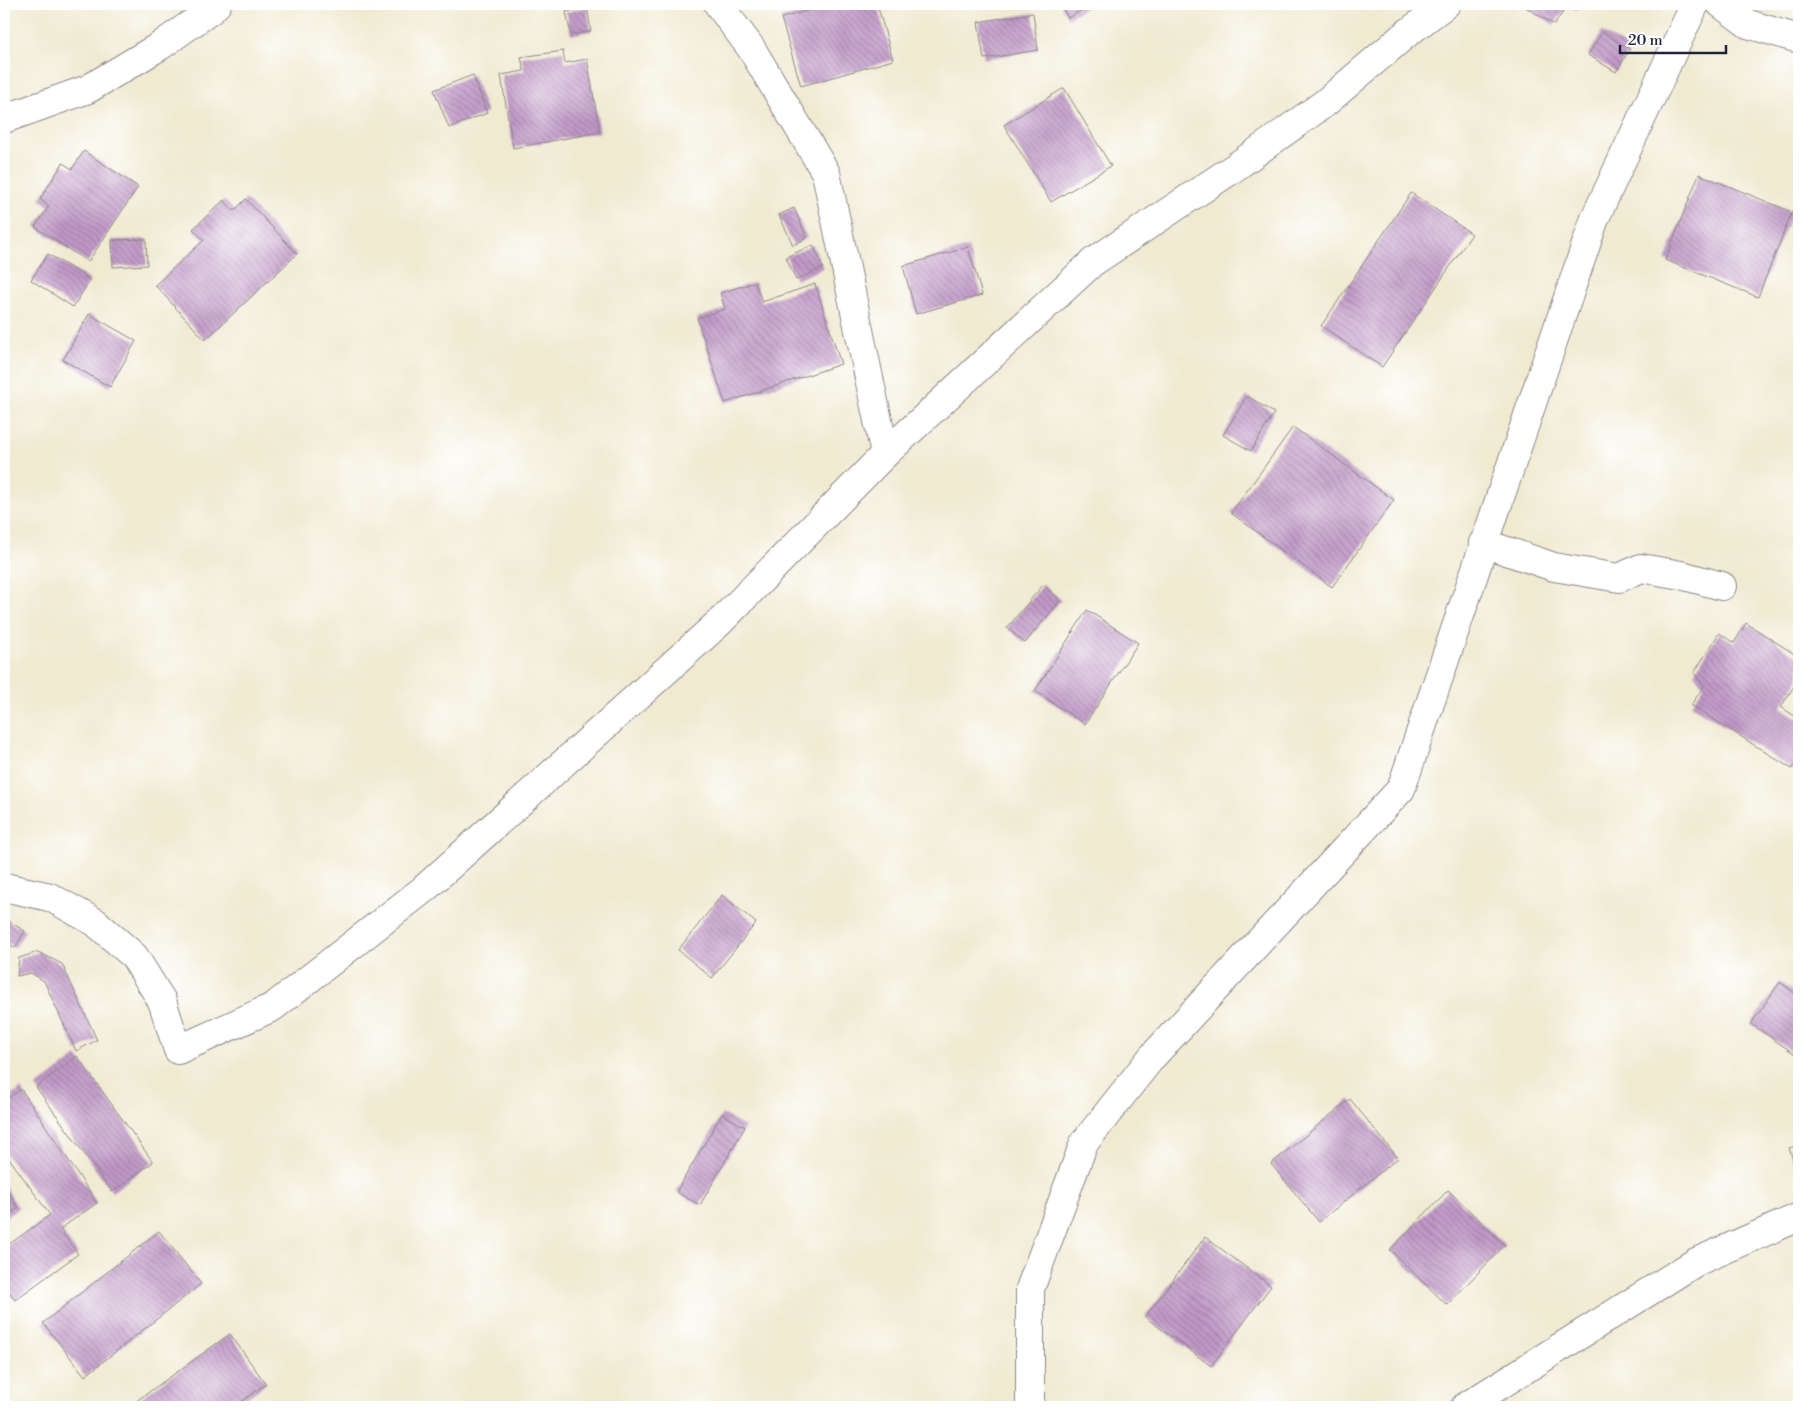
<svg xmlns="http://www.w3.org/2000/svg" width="1803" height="1411" font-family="'Libre Bodoni',serif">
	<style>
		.building { fill: url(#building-back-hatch) }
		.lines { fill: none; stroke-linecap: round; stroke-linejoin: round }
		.minor-casing { stroke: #898686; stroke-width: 30 }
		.minor { stroke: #fff; stroke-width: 28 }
	</style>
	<defs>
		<pattern id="building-back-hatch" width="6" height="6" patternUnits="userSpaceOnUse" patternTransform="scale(1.25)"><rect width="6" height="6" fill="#c199c7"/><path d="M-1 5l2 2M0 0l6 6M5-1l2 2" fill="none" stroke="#9c7ca3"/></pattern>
	</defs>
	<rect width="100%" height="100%" fill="#fff"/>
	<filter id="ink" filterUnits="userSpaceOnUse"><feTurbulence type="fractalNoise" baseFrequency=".02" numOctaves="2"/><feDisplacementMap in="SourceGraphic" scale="10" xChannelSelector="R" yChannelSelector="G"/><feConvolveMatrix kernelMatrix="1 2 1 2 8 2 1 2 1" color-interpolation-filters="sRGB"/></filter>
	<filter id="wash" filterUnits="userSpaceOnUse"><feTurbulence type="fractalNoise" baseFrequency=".0096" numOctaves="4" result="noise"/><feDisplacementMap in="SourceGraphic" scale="20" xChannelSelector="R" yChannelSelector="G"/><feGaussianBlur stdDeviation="1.12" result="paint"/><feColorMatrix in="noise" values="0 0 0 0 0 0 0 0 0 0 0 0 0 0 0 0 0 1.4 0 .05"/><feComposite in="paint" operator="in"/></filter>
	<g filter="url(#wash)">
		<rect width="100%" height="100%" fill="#f0ead1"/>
		<g id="blocks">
			<!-- building -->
			<path class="building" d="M 832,4 L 877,4 L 893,60 L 801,86 L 781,18 Z
				M 1060,4 L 1092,4 L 1068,18 Z
				M 1521,4 L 1580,4 L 1576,10 L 1568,5 L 1554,25 Z
				M 587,7 L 591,31 L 571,35 L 566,12 Z
				M 1033,13 L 1038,50 L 984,59 L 978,22 Z
				M 1602,32 L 1630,49 L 1616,72 L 1588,55 Z
				M 563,51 L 565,63 L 587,59 L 600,132 L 513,148 L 501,75 L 524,71 L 521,57 Z
				M 473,75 L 487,113 L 449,128 L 434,90 Z
				M 1064,88 L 1111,166 L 1051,202 L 1004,125 Z
				M 84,151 L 138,187 L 88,262 L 35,227 L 49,206 L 40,199 L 63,163 L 72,169 Z
				M 1699,174 L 1792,212 L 1758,297 L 1665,260 Z
				M 1411,193 L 1472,234 L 1382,367 L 1321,326 Z
				M 246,199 L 297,254 L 205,340 L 155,285 L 204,240 L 193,229 L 224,200 L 234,211 Z
				M 794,208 L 807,238 L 793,245 L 779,215 Z
				M 146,239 L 147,265 L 113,267 L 112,240 Z
				M 813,245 L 823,268 L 796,280 L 786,257 Z
				M 968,247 L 982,295 L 916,314 L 903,266 Z
				M 48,254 L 90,280 L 73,307 L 31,280 Z
				M 755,282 L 762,302 L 815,284 L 841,364 L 725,403 L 697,318 L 725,309 L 720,293 Z
				M 89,314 L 136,341 L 110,387 L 63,360 Z
				M 1247,396 L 1274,413 L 1251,451 L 1223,435 Z
				M 1293,427 L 1394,500 L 1332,587 L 1231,513 Z
				M 1043,585 L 1061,600 L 1025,643 L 1007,628 Z
				M 1087,610 L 1138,643 L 1085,724 L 1035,691 Z
				M 1746,623 L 1799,657 L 1799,678 L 1781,707 L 1799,719 L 1799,759 L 1792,769 L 1691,705 L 1704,686 L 1694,673 L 1719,633 L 1734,643 Z
				M 722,895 L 756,923 L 712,978 L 678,950 Z
				M 5,919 L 25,931 L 15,948 L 4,941 Z
				M 38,952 L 62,964 L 97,1040 L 76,1051 L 44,981 L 31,973 L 17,976 L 19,958 Z
				M 1780,982 L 1799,996 L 1799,1048 L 1795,1054 L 1751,1024 Z
				M 77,1056 L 153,1162 L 112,1192 L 36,1087 Z
				M 21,1089 L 97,1203 L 60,1229 L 78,1254 L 15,1300 L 4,1284 L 4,1248 L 50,1215 L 4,1151 L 4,1101 Z
				M 1350,1099 L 1398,1158 L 1319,1222 L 1271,1164 Z
				M 722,1114 L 745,1127 L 700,1205 L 676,1192 Z
				M 1799,1145 L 1799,1174 L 1798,1175 L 1789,1148 Z
				M 4,1186 L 19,1208 L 4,1218 Z
				M 1448,1190 L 1505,1245 L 1447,1305 L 1390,1250 Z
				M 159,1231 L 201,1284 L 85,1376 L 43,1323 Z
				M 1205,1237 L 1271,1286 L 1211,1366 L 1145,1317 Z
				M 230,1334 L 266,1384 L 234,1407 L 128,1407 Z"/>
		</g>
	</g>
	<g filter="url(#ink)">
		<use href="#blocks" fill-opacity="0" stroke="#898686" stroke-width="1"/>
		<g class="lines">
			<!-- minor casing -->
			<g class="minor-casing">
				<path id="minor" d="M 718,4 L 751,48 L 826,173 L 885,454
					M 1721,4 L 1748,24 L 1799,39
					M 4,119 L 88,89 L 160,46 L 211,10 L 217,4
					M 1483,543 L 1554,567 L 1619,578 L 1641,568 L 1681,575 L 1722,586
					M 4,887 L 50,897 L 95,922 L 134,956 L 162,1001 L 178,1050 L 273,1007 L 424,889 L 721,621 L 885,454 L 1093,262 L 1234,168 L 1325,103 L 1406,34 L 1446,4
					M 1030,1407 L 1030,1289 L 1084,1143 L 1152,1057 L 1401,789 L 1595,218 L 1695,4
					M 1465,1407 L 1696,1262 L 1799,1217"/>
			</g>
			<!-- minor -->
			<use href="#minor" class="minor"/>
		</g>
	</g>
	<!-- margin -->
	<rect width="1803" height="1411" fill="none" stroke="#fff" stroke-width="20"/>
	<!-- scale -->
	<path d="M1620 45v8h106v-8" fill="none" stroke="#22223b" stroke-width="2.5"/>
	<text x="1628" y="45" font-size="15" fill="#22223b" stroke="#ffffff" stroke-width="4" paint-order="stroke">20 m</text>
</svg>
